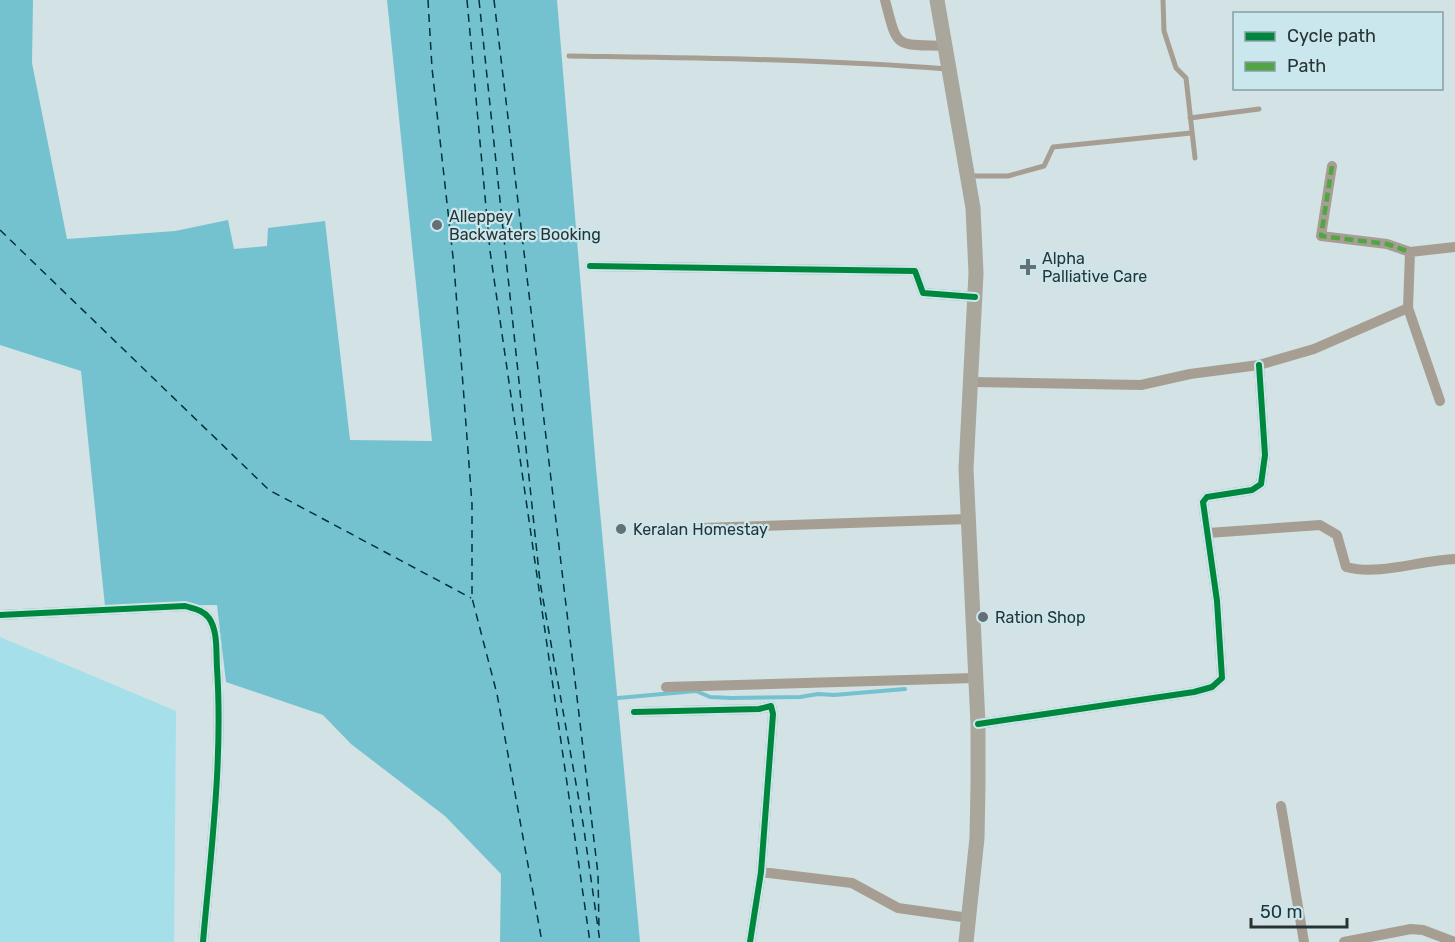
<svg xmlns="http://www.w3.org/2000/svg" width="1455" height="942" font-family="Rubik,sans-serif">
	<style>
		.green { fill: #a4dfea }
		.water { fill: #74c2d0 }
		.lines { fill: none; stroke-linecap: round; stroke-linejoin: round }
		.stream { stroke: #74c2d0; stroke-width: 4 }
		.ferry { stroke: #00323b; stroke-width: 1.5; stroke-dasharray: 8 6; stroke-linecap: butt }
		.lane { stroke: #a69e92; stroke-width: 5 }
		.street { stroke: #a69e92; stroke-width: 10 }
		.secondary { stroke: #a9a69b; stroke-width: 15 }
		.quiet { stroke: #51a544; stroke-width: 4.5; stroke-dasharray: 9 4.5; stroke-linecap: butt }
		.cycleway-casing { stroke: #cae7ed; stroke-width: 10 }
		.cycleway { stroke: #00873e; stroke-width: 6 }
		.poi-dot { fill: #647073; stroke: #cae7ed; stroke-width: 2 }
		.labels { text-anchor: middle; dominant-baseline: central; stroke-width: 4.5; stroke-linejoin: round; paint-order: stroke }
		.poi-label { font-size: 16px; fill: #283335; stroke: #cae7ed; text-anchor: start }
	</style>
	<rect width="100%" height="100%" fill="#d2e2e5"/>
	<!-- green -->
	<path class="green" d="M 0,637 L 176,711 L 174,942 L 0,942 Z"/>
	<!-- water -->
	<path class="water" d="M 0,0 L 33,0 L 32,63 L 67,239 L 175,231 L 228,220 L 234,249 L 267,246 L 268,228 L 325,221 L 350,440 L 432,441 L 387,0 L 557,0 L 596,468 L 640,942 L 500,942 L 501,874 L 445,816 L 351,744 L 323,715 L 226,682 L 217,605 L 105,606 L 81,371 L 0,345 Z"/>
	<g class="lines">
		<!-- stream -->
		<path class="stream" d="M 618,698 L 696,691 L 710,697 L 732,698 L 800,697 L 818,694 L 834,695 L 905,689"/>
		<!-- ferry -->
		<path class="ferry" d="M 428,0 L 432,68 L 454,266 L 472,504 L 472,598 L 497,694 L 542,942
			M 467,0 L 490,251 L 590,942
			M 479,0 L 540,582 L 583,823 L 600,942
			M 494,0 L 598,874 L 599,929
			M 0,230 L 269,490 L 471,598"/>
		<!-- lane -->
		<path class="lane" d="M 1163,0 L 1164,31 L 1176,68 L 1186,78 L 1195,158
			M 569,56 C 695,58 821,59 947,69
			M 1190,118 L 1259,109
			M 970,176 L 1008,176 L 1044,166 L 1053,147 L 1191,133"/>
		<!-- street -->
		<path class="street" d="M 885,0 C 898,50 894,44 945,46
			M 1332,166 L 1321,236 L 1387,244 L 1410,252
			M 590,266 L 915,271 L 923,293 L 975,297
			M 972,382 L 1141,385 L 1190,374 L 1259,365 L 1314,349 L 1408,308
			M 1440,401 L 1408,308 L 1410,252 L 1455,247
			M 702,528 L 968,519
			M 1208,533 L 1320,525 L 1337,535 L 1346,567 C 1380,576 1421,560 1455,559
			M 0,615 L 185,606 C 195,609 203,610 209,618 C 218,631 216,652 217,668 C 223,759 211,851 203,942
			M 666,687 L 975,678
			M 634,712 L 759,709 L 771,706 L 773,714 L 761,872 L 750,942
			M 978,724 L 1194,692 L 1212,687 L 1222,678 L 1217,601 L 1203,502 L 1207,497 L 1252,490 L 1261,484 L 1265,455 L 1259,365
			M 1281,806 L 1304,942
			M 761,872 L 852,883 L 898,908 L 969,918
			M 1344,942 L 1411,929 L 1423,930 L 1455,942"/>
		<!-- secondary -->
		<path class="secondary" d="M 937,0 L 973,208 L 976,273 L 966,469 L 978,724 L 978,785 L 977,838 L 966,942"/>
		<!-- quiet -->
		<path class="quiet" d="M 1332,166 L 1321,236 L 1387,244 L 1410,252"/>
		<!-- cycleway casing -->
		<g class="cycleway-casing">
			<path id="cycleway" d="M 590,266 L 915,271 L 923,293 L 975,297
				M 0,615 L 185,606 C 195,609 203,610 209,618 C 218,631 216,652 217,668 C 223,759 211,851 203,942
				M 634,712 L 759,709 L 771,706 L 773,714 L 761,872 L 750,942
				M 978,724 L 1194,692 L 1212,687 L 1222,678 L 1217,601 L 1203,502 L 1207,497 L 1252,490 L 1261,484 L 1265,455 L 1259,365"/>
		</g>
		<!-- cycleway -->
		<use href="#cycleway" class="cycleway"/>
	</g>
	<!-- markers -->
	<g class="poi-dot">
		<circle cx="437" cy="225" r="6"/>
		<path d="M1025 258h6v6h6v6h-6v6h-6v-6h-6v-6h6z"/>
		<circle cx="621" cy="529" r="6"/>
		<circle cx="983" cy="617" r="6"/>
	</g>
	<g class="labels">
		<!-- poi labels -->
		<g class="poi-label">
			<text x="449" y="216">Alleppey<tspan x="449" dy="18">Backwaters Booking</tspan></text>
			<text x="1042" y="258">Alpha<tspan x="1042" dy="18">Palliative Care</tspan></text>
			<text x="633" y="529">Keralan Homestay</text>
			<text x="995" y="617">Ration Shop</text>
		</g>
	</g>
	<!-- legend -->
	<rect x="1233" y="12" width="210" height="78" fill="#cae7ed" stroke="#899fa3" stroke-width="1.5"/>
	<rect x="1245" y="32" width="30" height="9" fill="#00873e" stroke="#899fa3" stroke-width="1.5"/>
	<text x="1287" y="42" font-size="18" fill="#283335">Cycle path</text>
	<rect x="1245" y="62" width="30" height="9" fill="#51a544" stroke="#899fa3" stroke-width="1.5"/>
	<text x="1287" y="72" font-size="18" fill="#283335">Path</text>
	<!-- scale -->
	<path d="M1251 918v9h96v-9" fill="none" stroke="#283335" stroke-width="3"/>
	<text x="1260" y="918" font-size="18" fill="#283335" stroke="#cae7ed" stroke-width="4.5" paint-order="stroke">50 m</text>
</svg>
